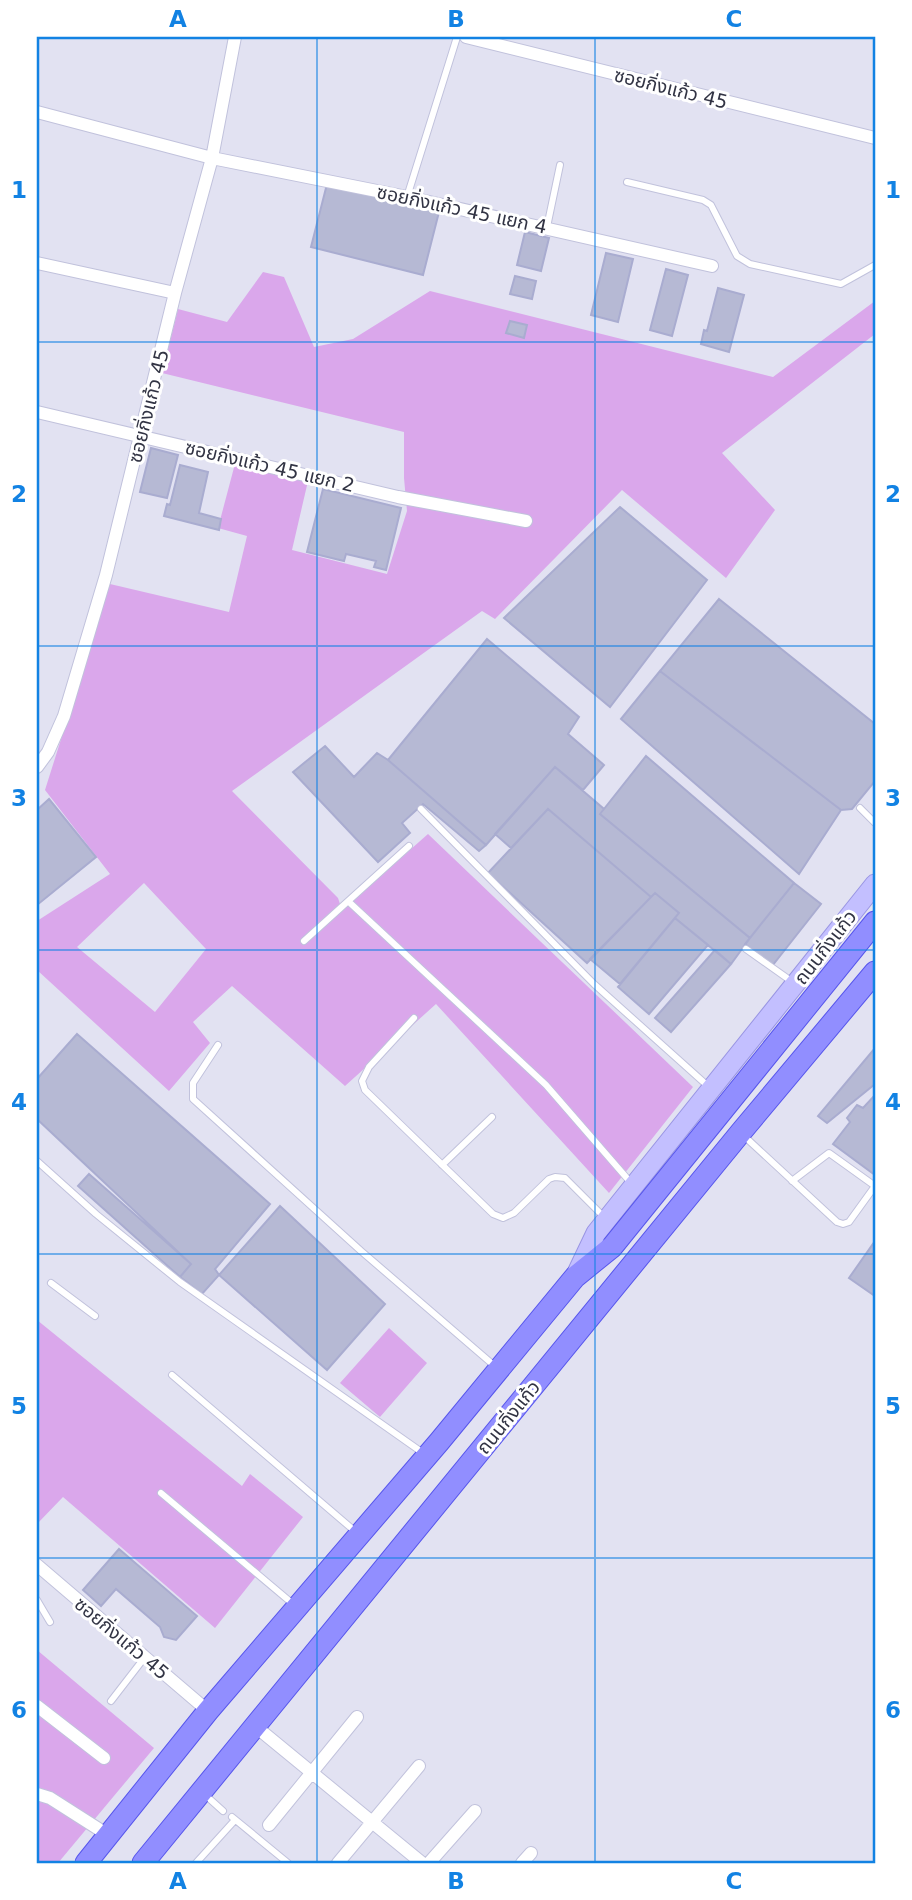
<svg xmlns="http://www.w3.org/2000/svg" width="912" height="1900" font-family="'DejaVu Sans','Noto Sans Thai',sans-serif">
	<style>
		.green { fill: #daa7eb; fill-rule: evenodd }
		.building { fill: #b6b9d4; stroke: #a9acd0; stroke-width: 2 }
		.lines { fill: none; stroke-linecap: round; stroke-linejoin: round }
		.service-casing { stroke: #c1c2dc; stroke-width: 8 }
		.minor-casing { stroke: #c1c2dc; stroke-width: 14 }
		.secondary-casing { stroke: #9995e3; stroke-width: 21 }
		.primary-casing { stroke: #5756ec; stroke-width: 23 }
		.service { stroke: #fff; stroke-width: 6 }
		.minor { stroke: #fff; stroke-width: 12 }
		.secondary { stroke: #c3bfff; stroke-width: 19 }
		.primary { stroke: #918eff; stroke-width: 21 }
		.grid { fill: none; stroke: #1282e3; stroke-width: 2; stroke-opacity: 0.55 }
		.labels { text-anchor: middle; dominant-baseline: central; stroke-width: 6; stroke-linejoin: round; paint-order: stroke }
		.street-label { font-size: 19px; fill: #323444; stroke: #fff }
		.neatline { fill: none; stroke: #1282e3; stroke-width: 2.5 }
		.grid-label { font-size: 23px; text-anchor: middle; font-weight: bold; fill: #1282e3 }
	</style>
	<rect width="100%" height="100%" fill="#e2e2f2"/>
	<!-- green -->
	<path class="green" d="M 263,272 L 284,277 L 314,347 L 353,339 L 430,291 L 773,377 L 875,301 L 875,334 L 722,453 L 775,510 L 726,578 L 622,490 L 495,619 L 482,611 L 232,791 L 338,898 L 342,910 L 428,834 L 693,1087 L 609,1193 L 436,1004 L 345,1086 L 232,986 L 193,1022 L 210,1043 L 169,1091 L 37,970 L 37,921 L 110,874 L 45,790 L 110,584 L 229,612 L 247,536 L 218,528 L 236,460 L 308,481 L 292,550 L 387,574 L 407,511 L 404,478 L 404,432 L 162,373 L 178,309 L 227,322 ZM 144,883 L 206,949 L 155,1012 L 77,947 Z
		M 37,1320 L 242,1486 L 250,1474 L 303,1517 L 215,1628 L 63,1497 L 37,1524 Z
		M 389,1328 L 427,1363 L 380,1417 L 340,1383 Z
		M 37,1650 L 154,1748 L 58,1863 L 37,1863 Z"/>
	<!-- building -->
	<path class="building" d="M 327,184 L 439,212 L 423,275 L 311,247 Z
		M 525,232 L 549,238 L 541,271 L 517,265 Z
		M 606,253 L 633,259 L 618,322 L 591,315 Z
		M 666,269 L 688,275 L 672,336 L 650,330 Z
		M 515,276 L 536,281 L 532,299 L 510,294 Z
		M 718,288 L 744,295 L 729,352 L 701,344 L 704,330 L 707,331 Z
		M 510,321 L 527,325 L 524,338 L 506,333 Z
		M 151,448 L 178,455 L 167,498 L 140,492 Z
		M 180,465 L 208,472 L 199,513 L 221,519 L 219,530 L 164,516 L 167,504 L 170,505 Z
		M 323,489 L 401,508 L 386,570 L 374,567 L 376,561 L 346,554 L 344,561 L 307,552 Z
		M 620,507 L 707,580 L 610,707 L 504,618 Z
		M 719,599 L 875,724 L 875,781 L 852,809 L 841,810 L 660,671 Z
		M 487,639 L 579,717 L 568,734 L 604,765 L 583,790 L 555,767 L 486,845 L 388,760 Z
		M 660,671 L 841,810 L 799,874 L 621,719 Z
		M 325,746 L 354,777 L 377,753 L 388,760 L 486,845 L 479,851 L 423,804 L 402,823 L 410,833 L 378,862 L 293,772 Z
		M 646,756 L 794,883 L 750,938 L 600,814 Z
		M 555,767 L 604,809 L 600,814 L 750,938 L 731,964 L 675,918 L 679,913 L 655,893 L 651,897 L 548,809 L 511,848 L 495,834 Z
		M 49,799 L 96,857 L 37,905 L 37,810 Z
		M 548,809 L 651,897 L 587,963 L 488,873 Z
		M 794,883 L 821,904 L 772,966 L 745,944 Z
		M 655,893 L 679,913 L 620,984 L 590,959 Z
		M 675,918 L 708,945 L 649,1014 L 618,987 Z
		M 715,950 L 731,964 L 671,1032 L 655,1018 Z
		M 77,1034 L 270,1204 L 215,1269 L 219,1275 L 202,1294 L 180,1277 L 191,1264 L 37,1119 L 37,1079 Z
		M 875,1048 L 875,1084 L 827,1123 L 818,1116 Z
		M 875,1095 L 875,1175 L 833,1144 L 850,1122 L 847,1118 L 857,1105 L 863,1108 Z
		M 89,1174 L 191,1264 L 180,1277 L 78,1186 Z
		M 280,1206 L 385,1304 L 327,1370 L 219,1275 Z
		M 875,1241 L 875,1296 L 849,1278 Z
		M 119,1549 L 197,1616 L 176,1640 L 164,1637 L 160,1627 L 116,1589 L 101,1606 L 83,1590 Z"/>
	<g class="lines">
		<!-- service casing -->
		<g class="service-casing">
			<path id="service" d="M 627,182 L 703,200 L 711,205 L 737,256 L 750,264 L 841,284 L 875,265
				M 407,197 L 457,37
				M 547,227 L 560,165
				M 860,808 L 875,823
				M 421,809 L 594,984 L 709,1087
				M 349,902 L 546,1085 L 632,1184
				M 304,941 L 409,846
				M 746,949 L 794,983
				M 414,1018 L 369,1067 L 362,1081 L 365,1090 L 493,1214 L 503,1218 L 514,1213 L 549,1179 L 555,1177 L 565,1178 L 604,1217
				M 218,1045 L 193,1083 L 193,1099 L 361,1251 L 497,1368
				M 744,1136 L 837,1222 L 843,1224 L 849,1222 L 875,1186
				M 37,1161 L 96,1214 L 180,1282 L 423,1453
				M 442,1165 L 492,1117
				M 792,1181 L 829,1153 L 875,1186
				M 51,1283 L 95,1316
				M 172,1375 L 357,1533
				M 161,1493 L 293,1604
				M 37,1600 L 50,1622
				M 111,1701 L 145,1657
				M 203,1793 L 223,1811
				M 232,1817 L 288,1863
				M 196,1863 L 235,1820"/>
		</g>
		<!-- minor casing -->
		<g class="minor-casing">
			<path id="minor" d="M 466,37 L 875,138
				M 37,112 L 212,158 L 407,197 L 712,266
				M 37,263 L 175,293
				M 37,412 L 398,497 L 526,521
				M 37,767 L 48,752 L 64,716 L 106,575 L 175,293 L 212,158 L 235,37
				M 37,1565 L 208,1711
				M 37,1706 L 104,1758
				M 255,1726 L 422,1863
				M 37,1794 L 50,1798 L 108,1835
				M 269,1825 L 357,1717
				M 338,1863 L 419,1766
				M 429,1863 L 475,1811
				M 522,1863 L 531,1853"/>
		</g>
		<!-- secondary casing -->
		<g class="secondary-casing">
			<path id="secondary" d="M 575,1277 L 596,1233 L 875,884"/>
		</g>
		<!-- primary casing -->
		<g class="primary-casing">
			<path id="primary" d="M 86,1863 L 208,1711 L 439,1442 L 575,1277 L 612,1247 L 875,922
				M 143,1863 L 741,1132 L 875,972"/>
		</g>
		<!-- service -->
		<use href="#service" class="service"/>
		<!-- minor -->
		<use href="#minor" class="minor"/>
		<!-- secondary -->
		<use href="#secondary" class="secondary"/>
		<!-- primary -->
		<use href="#primary" class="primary"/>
	</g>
	<!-- grid -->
	<path class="grid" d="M 317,37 L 317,1863M 595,37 L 595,1863M 37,342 L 875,342M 37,646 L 875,646M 37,950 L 875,950M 37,1254 L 875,1254M 37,1558 L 875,1558"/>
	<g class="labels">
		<!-- street labels -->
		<g class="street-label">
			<text transform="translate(671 88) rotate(14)">ซอยกิ่งแก้ว 45</text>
			<text transform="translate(462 209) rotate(12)">ซอยกิ่งแก้ว 45 แยก 4</text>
			<text transform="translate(148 406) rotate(-76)">ซอยกิ่งแก้ว 45</text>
			<text transform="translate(270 466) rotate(13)">ซอยกิ่งแก้ว 45 แยก 2</text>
			<text transform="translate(825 947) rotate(-52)">ถนนกิ่งแก้ว</text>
			<text transform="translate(508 1417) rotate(-51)">ถนนกิ่งแก้ว</text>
			<text transform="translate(122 1638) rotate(40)">ซอยกิ่งแก้ว 45</text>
		</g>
	</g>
	<!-- border -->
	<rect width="912" height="1900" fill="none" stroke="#ffffff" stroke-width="77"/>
	<rect x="38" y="38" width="836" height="1824" class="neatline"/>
	<g class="grid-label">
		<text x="178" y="27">A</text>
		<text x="456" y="27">B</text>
		<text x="734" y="27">C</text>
		<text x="19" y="198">1</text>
		<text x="893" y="198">1</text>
		<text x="19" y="502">2</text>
		<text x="893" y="502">2</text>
		<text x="19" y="806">3</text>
		<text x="893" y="806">3</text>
		<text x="19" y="1110">4</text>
		<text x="893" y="1110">4</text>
		<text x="19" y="1414">5</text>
		<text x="893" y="1414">5</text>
		<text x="19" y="1718">6</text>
		<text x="893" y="1718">6</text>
		<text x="178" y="1889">A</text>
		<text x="456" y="1889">B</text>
		<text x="734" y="1889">C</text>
	</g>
</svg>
